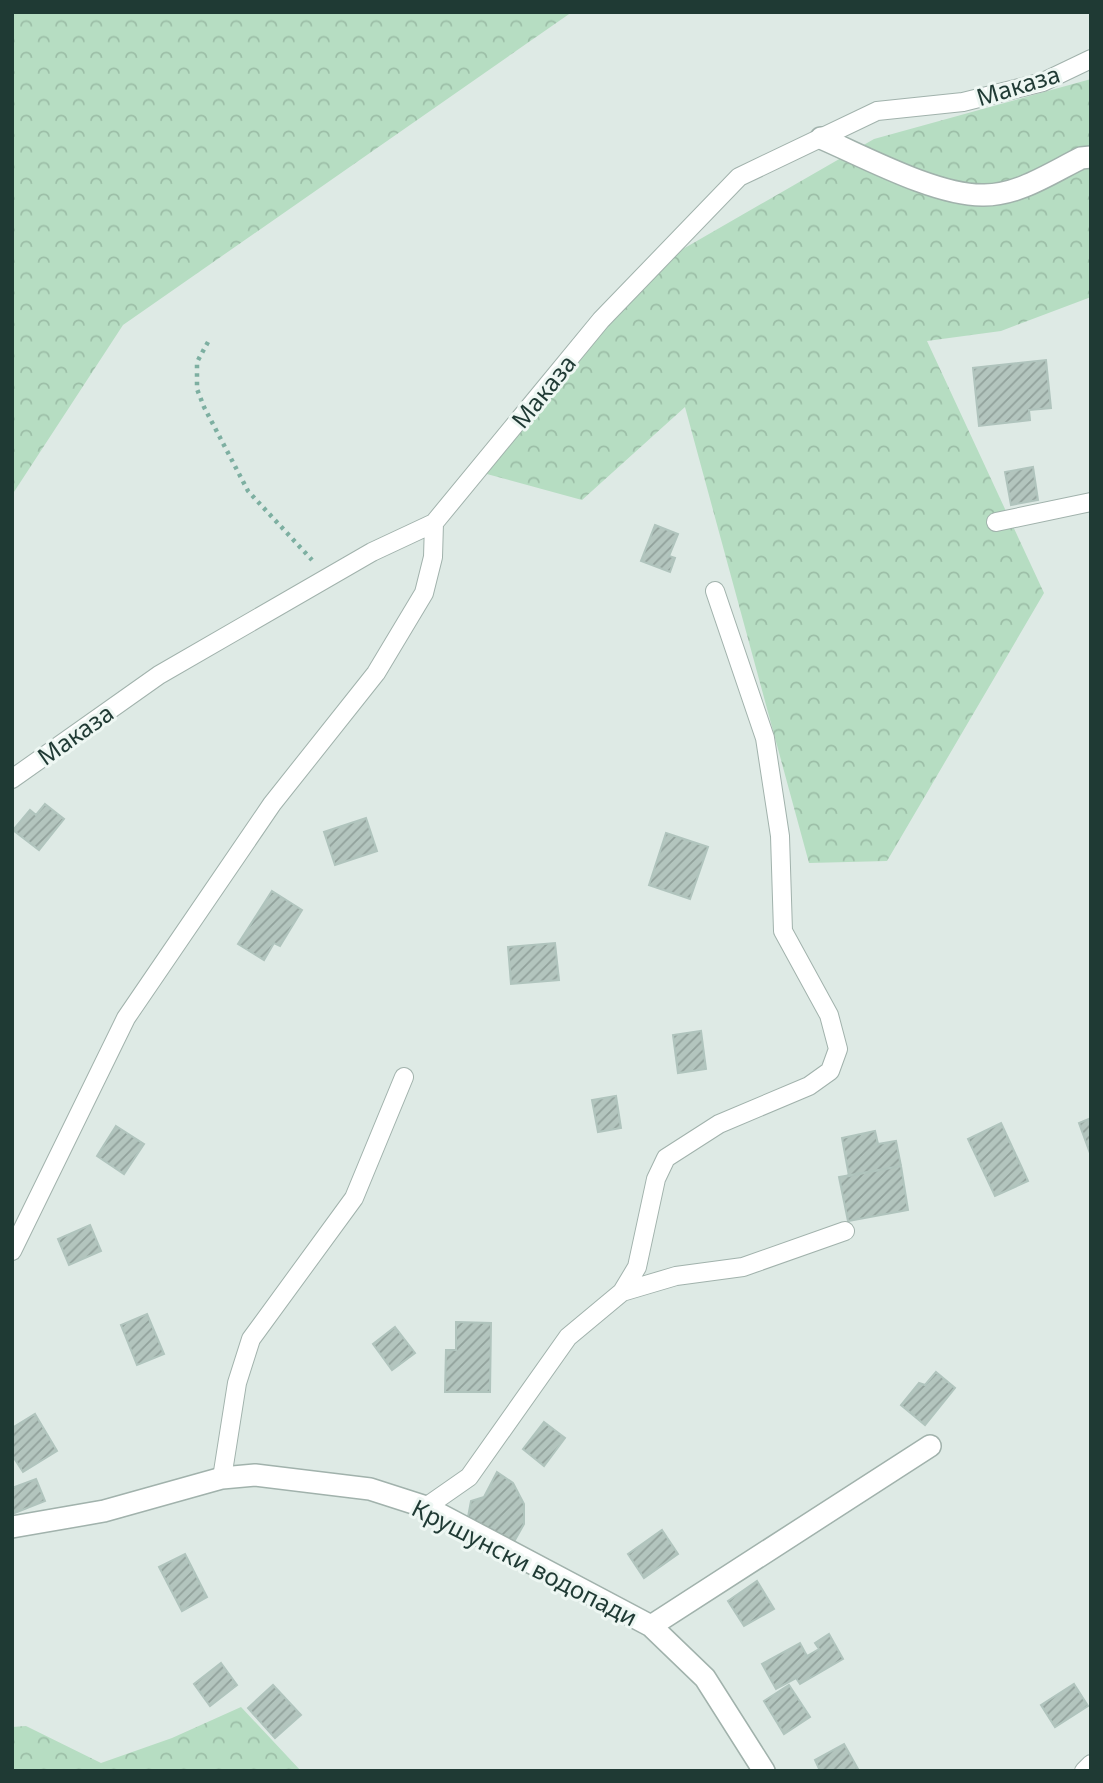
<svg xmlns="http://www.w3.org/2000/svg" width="1103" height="1783" font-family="'Noto Sans',sans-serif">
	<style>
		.forest { fill: url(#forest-crowns) }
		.building { fill: url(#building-hatch); stroke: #b0c4bd; stroke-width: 2 }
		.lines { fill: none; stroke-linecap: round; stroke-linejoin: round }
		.lane-casing { stroke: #a1b2ac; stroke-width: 20 }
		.street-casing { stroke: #a1b2ac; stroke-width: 24 }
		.path { stroke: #7dafa1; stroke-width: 4.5; stroke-dasharray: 3.5 5; stroke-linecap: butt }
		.lane { stroke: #fff; stroke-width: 18 }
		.street { stroke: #fff; stroke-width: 21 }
		.labels { text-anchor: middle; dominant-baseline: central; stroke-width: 6; stroke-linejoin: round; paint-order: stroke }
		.street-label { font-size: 24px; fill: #1f3a34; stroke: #eef7f3 }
	</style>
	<defs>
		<pattern id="forest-crowns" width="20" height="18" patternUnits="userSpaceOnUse" patternTransform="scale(1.75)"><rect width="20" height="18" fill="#b6ddc2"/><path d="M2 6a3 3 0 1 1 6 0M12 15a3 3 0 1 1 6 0" fill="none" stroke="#9cbea7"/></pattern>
		<pattern id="building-hatch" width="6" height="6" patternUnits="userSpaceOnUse" patternTransform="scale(1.75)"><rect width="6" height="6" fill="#b3c5be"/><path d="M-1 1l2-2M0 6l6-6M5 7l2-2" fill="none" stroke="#91a19b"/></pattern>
	</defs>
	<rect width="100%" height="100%" fill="#deeae5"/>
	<!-- forest -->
	<path class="forest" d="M 12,12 L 572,12 L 123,325 L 12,495 Z
		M 1091,79 L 1091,297 L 1001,331 L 927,341 L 1044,593 L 887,861 L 809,863 L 685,407 L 582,500 L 472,470 L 676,253 L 874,139 Z
		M 241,1707 L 301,1771 L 12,1771 L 12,1727 L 26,1726 L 101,1763 L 172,1738 Z"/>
	<!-- building -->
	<path class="building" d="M 1046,360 L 1051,408 L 1029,410 L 1030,420 L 979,426 L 973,368 Z
		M 1033,467 L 1038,500 L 1011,505 L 1005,472 Z
		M 655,525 L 678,534 L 669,556 L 675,558 L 670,572 L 641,561 Z
		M 45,804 L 64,819 L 39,850 L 13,830 L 30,810 L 36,815 Z
		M 366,818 L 377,851 L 335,865 L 324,832 Z
		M 666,833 L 708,847 L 690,899 L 649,885 Z
		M 272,891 L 302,910 L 280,946 L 274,943 L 264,960 L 238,944 Z
		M 555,943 L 559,980 L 511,984 L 508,947 Z
		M 701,1031 L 706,1069 L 678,1073 L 673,1035 Z
		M 616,1096 L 621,1128 L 598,1132 L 592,1100 Z
		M 1091,1118 L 1091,1156 L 1079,1123 Z
		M 1001,1123 L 1028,1181 L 995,1196 L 968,1139 Z
		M 116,1126 L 144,1144 L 124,1174 L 97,1156 Z
		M 875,1131 L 878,1144 L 896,1141 L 901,1166 L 849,1176 L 842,1138 Z
		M 901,1166 L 908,1210 L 848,1221 L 839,1177 Z
		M 90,1225 L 101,1251 L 69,1265 L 58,1239 Z
		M 147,1314 L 164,1354 L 137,1365 L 121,1325 Z
		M 456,1322 L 491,1323 L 490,1392 L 445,1392 L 446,1350 L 456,1350 Z
		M 395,1327 L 415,1353 L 392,1370 L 373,1344 Z
		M 936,1372 L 955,1388 L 925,1425 L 901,1405 L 919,1383 L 925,1385 Z
		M 35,1414 L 57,1451 L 23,1472 L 12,1455 L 12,1428 Z
		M 544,1422 L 565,1438 L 544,1466 L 523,1449 Z
		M 497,1472 L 513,1483 L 524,1504 L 524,1524 L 511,1547 L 468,1517 L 471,1501 L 484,1497 Z
		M 36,1479 L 45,1501 L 12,1514 L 12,1488 Z
		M 662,1530 L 678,1554 L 644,1578 L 628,1554 Z
		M 185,1554 L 207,1597 L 182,1611 L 159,1567 Z
		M 757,1581 L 774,1609 L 744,1626 L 728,1601 Z
		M 829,1634 L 843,1659 L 800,1684 L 796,1678 L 776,1689 L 762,1664 L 800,1643 L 807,1656 L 819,1649 L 815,1643 Z
		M 221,1663 L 237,1685 L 210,1706 L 194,1684 Z
		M 1074,1684 L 1088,1706 L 1055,1727 L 1041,1705 Z
		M 273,1685 L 301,1715 L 275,1738 L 248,1708 Z
		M 789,1685 L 810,1717 L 784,1734 L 764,1701 Z
		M 844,1744 L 858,1769 L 820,1771 L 815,1760 Z"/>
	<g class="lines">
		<!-- lane casing -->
		<g class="lane-casing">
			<path id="lane" d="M 996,522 L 1091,502
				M 12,779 L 159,675 L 372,552 L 434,523 L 601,320 L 739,177 L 877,111 L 963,102 L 1043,82 L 1091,59
				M 12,1251 L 126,1018 L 272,804 L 376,673 L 424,593 L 433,557 L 434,523
				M 622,1292 L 637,1267 L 656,1179 L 666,1158 L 719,1124 L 809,1086 L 830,1071 L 838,1049 L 829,1015 L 783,931 L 780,836 L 765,738 L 715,591
				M 222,1478 L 237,1383 L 251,1339 L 354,1198 L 404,1077
				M 426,1507 L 469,1477 L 568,1337 L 622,1292 L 676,1276 L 743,1267 L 845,1231
				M 1084,1771 L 1091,1764"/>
		</g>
		<!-- street casing -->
		<g class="street-casing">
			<path id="street" d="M 821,138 C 865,157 935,195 982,195 C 1017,196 1051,173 1081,158 L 1091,157
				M 12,1527 L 104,1511 L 222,1478 L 255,1475 L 370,1489 L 426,1507 L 651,1626 L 705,1678 L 764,1771
				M 651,1626 L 930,1446"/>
		</g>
		<!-- path -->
		<path class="path" d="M 208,342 L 197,362 L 197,389 L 204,407 L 248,491 L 312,560"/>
		<!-- lane -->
		<use href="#lane" class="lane"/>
		<!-- street -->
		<use href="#street" class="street"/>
	</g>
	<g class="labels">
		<!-- street labels -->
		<g class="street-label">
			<text transform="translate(1018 85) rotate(-17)">Маказа</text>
			<text transform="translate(543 391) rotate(-51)">Маказа</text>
			<text transform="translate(75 734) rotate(-35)">Маказа</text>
			<text transform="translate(525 1562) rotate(27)">Крушунски водопади</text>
		</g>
	</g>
	<!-- border -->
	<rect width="1103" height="1783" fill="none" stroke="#1f3a34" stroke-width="28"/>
</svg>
